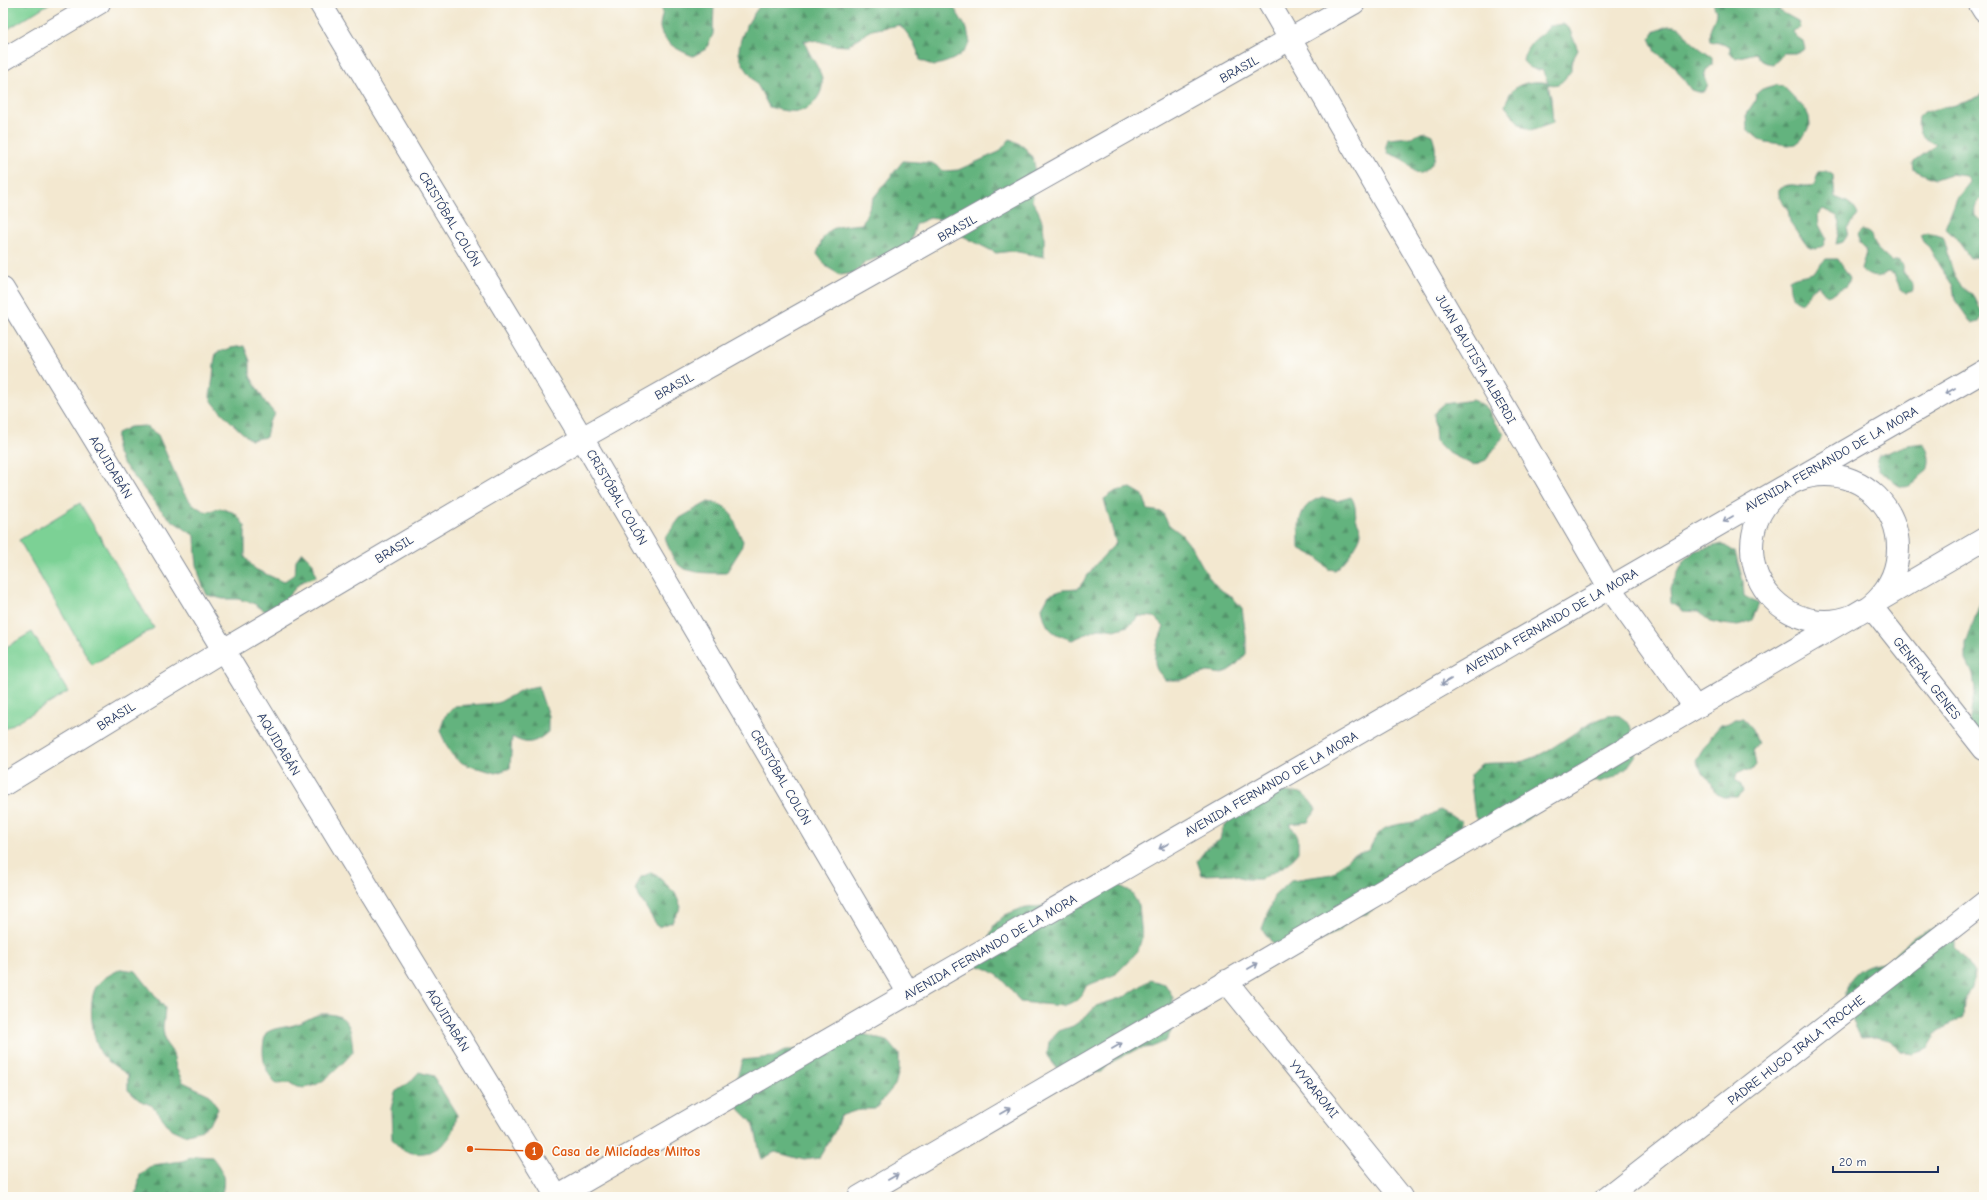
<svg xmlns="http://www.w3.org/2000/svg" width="1987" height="1200" font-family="'Comic Neue',sans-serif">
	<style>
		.forest { fill: url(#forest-firs); stroke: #40716e }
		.park { fill: #7bd195; stroke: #4b807a }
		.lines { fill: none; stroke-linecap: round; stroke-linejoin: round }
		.street-casing { stroke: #878c97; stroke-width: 24 }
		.secondary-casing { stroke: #878c97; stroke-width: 24 }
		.street { stroke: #fff; stroke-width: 22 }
		.secondary { stroke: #fff; stroke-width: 22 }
		.oneway { stroke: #8d97ae }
		.labels { text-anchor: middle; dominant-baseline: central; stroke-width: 3; stroke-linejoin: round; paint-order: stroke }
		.street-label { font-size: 13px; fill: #1b2f5e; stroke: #fdfcf7 }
		.leader { fill: none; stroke: #de5710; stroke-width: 1.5 }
		.callout-dot { fill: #de5710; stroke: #fdfcf7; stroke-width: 1.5 }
		.mark-label { font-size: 12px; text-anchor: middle; font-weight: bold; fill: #fff }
		.callout-label { font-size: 14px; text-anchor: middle; font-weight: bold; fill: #de5710; stroke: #fdfcf7; stroke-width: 3; stroke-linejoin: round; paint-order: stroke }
	</style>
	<defs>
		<pattern id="forest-firs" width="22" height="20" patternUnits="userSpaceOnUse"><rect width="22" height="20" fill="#64b37e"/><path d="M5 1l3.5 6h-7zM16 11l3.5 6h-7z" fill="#52926a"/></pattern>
	</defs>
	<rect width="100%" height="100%" fill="#fdfcf7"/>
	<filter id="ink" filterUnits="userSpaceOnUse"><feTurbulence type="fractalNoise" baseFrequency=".025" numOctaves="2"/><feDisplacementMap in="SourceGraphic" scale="8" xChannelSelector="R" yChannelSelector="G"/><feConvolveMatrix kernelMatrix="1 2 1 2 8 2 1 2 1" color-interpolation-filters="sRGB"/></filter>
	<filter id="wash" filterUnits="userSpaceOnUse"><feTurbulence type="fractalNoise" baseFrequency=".012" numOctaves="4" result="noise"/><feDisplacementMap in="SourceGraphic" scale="16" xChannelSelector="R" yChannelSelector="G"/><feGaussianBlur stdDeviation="0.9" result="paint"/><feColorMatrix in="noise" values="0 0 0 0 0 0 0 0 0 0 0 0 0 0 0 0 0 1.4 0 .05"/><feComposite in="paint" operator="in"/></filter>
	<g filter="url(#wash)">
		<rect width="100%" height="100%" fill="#f3e8d0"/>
		<!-- forest -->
		<path class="forest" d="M 656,3 L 714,3 L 713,34 L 706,49 L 693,56 C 680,51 662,43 660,27 C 660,22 662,16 663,11 Z
			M 762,3 L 951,3 L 967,29 L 970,43 C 959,59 951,61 933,66 L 920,60 C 917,46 910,36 900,25 L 871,30 L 847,46 L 832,45 L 818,41 L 804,40 C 807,53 821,69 822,79 C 823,85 821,93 818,97 C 806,117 788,112 769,107 C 764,98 760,88 754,80 C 748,71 741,64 739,53 C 738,37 752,15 762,3 Z
			M 1714,3 L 1805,3 C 1795,7 1787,3 1778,10 L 1798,21 L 1800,28 L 1792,31 L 1797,37 L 1803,41 L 1805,49 L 1798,53 L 1783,53 L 1779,59 L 1773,64 C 1764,63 1760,61 1756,53 L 1735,58 L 1730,54 L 1730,46 L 1710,41 C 1707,27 1716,22 1716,12 C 1716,9 1713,7 1714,3 Z
			M 1563,24 L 1569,28 L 1578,50 L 1571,63 L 1571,71 C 1563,80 1561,87 1548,84 L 1551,98 L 1553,123 L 1531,131 L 1519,123 L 1505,106 C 1507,100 1509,93 1514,89 C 1521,82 1539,80 1548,83 L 1542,70 C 1533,70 1529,68 1523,61 C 1524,53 1530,43 1538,37 C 1543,33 1546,32 1549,26 Z
			M 1668,26 C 1684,25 1682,32 1691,41 C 1695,45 1706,53 1712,57 L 1712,65 L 1706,70 L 1704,77 L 1708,84 L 1705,91 L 1698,92 L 1691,90 L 1674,66 L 1656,52 L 1650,38 L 1654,32 Z
			M 1776,85 L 1783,86 L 1806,110 L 1809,117 L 1810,125 L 1802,139 L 1796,144 L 1789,145 L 1766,142 L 1759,139 L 1747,129 L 1746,114 L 1755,101 L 1756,94 L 1762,89 Z
			M 1984,92 L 1984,133 L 1978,141 L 1982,147 L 1984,148 L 1984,197 C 1976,202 1974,206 1975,216 L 1984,222 L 1984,256 L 1970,258 L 1956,238 L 1945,228 L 1957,198 L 1970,182 L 1966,176 L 1950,174 L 1935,179 L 1914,170 L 1913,163 C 1920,155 1930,152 1936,144 C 1922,137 1916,135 1919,117 L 1924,112 C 1938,108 1975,103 1984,92 Z
			M 1425,132 L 1432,135 C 1438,151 1437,167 1419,174 L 1413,170 L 1403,159 L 1388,153 L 1386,146 L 1388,139 L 1411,137 Z
			M 1010,139 C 1042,153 1036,173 1032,201 C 1046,220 1044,234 1044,257 L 1013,251 L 996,253 L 955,232 L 945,220 L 930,218 L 916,224 L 912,238 L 912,255 L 888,270 L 880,257 L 866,262 L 855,273 L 840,275 L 827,267 L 817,254 C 826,224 835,227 862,224 L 874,197 L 903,161 L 932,163 L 944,171 L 958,170 L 999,152 Z
			M 1819,171 L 1826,171 L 1833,175 L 1835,197 C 1847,202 1853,203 1858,215 L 1848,228 L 1847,236 L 1843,242 L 1836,244 L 1840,223 L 1837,216 L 1823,209 L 1818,215 L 1819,225 L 1826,238 L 1823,246 L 1815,249 L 1808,247 L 1790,222 L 1788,208 C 1781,202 1778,198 1779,189 C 1791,180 1801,189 1814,185 Z
			M 1862,230 C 1876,235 1869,237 1875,246 C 1879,252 1886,256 1891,262 L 1898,260 L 1903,265 L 1903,273 L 1913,284 L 1913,291 L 1906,293 L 1900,288 L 1894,274 L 1887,272 C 1878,280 1870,277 1861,270 C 1862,262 1866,257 1866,249 L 1860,243 L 1857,235 Z
			M 1927,232 L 1943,237 C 1951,256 1950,286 1973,294 L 1983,315 L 1979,322 L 1972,324 L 1955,300 L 1953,286 L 1949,280 L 1940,267 L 1929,247 L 1923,242 L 1920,235 Z
			M 1826,259 L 1838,259 C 1842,267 1847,271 1850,279 L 1847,286 C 1839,288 1835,294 1827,296 L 1818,285 L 1812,289 L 1803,303 C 1790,300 1790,292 1789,280 C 1797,275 1804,276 1812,273 C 1818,270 1820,263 1826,259 Z
			M 244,346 L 250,361 L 250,376 L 265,402 L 275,414 L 269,422 L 266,437 L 251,440 C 243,434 212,405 210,397 C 210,393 212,388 212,384 C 214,373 213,365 216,353 L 230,348 Z
			M 1473,400 L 1488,409 L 1494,422 L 1505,434 L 1486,460 L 1473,465 L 1447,452 L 1436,441 L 1434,413 L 1444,404 Z
			M 145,426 L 158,435 L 183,492 L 193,505 L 206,512 L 220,508 L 235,513 L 245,526 L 245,557 L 255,569 L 283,582 L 295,574 L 296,560 L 302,552 L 313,563 L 316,577 L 301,582 L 280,605 L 265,611 L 253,603 L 238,599 L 223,599 L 207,595 C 196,573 196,559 195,536 L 170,519 L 160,509 L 122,462 L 116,449 L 117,433 L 130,427 Z
			M 1923,443 C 1929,452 1931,460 1927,471 C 1921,475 1915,483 1909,486 C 1897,491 1889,475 1879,470 L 1876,463 L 1878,456 L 1907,445 Z
			M 1131,488 L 1143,495 L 1148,510 L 1162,512 L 1169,525 L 1181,534 L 1193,549 L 1208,576 L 1218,588 L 1232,597 L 1242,608 L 1246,637 L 1246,654 L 1235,666 L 1223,674 L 1208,672 L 1180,680 L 1165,680 C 1163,677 1159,673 1157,670 C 1151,657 1159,638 1164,627 L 1154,617 L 1140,616 L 1128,626 L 1115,630 L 1100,628 L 1072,640 C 1051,633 1046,630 1042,608 L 1049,595 L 1063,590 L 1078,589 L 1095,565 L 1116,543 L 1104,499 L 1116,491 Z
			M 1322,497 L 1337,501 L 1351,497 C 1356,504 1355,510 1356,518 C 1357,523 1361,527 1361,533 C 1361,542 1342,566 1335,570 L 1328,569 L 1318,558 L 1299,548 C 1299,524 1296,506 1322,497 Z
			M 708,502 C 736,505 732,521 743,541 L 741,549 L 726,573 C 714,573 689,574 680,566 C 672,560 669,547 665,538 L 680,518 Z
			M 1722,544 L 1735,552 L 1743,581 L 1744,596 L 1759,604 L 1752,620 L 1738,626 L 1723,624 L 1710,621 L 1698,612 L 1683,611 L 1671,603 L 1670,588 L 1684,561 L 1694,551 Z
			M 1984,597 L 1984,742 L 1967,734 L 1975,689 L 1973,674 L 1966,660 L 1966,644 L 1981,600 Z
			M 538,686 L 548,716 L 548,732 C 535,743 528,746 512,737 L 510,768 L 496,773 C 483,768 466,768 455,758 C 449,753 444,739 440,731 L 445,716 L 455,706 L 498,703 L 523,689 Z
			M 1617,714 L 1629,723 L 1634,737 L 1636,755 L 1627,768 L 1615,777 L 1600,782 L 1571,780 L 1549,793 L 1529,818 L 1515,827 L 1501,832 L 1486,828 L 1475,817 L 1470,775 L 1481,764 C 1493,762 1517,764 1527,760 C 1560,749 1582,720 1617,714 Z
			M 1735,719 L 1743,719 L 1753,730 L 1758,744 L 1753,750 L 1756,765 L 1751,771 L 1744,770 L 1737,773 L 1735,780 L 1741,785 L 1743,792 L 1738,797 L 1723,797 L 1716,794 L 1710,780 L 1704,775 L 1696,762 C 1697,756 1717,727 1721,725 C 1727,723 1730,724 1735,719 Z
			M 1274,790 C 1299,797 1298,783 1316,809 L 1308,822 L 1290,824 L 1298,837 L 1298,852 L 1288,864 L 1261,879 L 1246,879 L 1232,874 L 1202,875 L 1197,861 L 1207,848 L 1220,840 L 1222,830 L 1231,818 L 1251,809 L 1264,795 Z
			M 1440,810 L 1461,821 L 1461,851 L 1387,896 L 1367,914 L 1354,915 L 1340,930 L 1301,952 L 1273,944 L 1262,929 L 1274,896 L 1292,880 L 1332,874 L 1351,856 L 1369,850 C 1382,821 1391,827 1418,821 C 1425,819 1433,813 1440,810 Z
			M 653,872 L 675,893 L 681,907 L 672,922 L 658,927 L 635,890 L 641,877 Z
			M 1116,884 L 1130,891 L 1139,905 L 1142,937 L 1138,951 L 1116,974 L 1086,986 L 1078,1000 L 1063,1006 L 1020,1002 C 1006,982 999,972 976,965 L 989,939 L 994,925 L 1005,915 L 1020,909 L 1049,905 Z
			M 1948,927 L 1955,940 L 1955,948 L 1966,960 L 1974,973 L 1972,988 L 1964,1002 L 1963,1017 L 1936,1033 L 1928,1047 L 1914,1054 L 1900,1052 L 1890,1040 L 1876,1037 L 1861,1038 C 1856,1028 1845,1005 1846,994 C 1848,972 1868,962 1887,962 C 1908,942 1916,928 1948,927 Z
			M 121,969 L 136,971 L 165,1008 L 163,1028 L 165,1042 L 173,1053 L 176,1068 L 183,1082 L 210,1095 L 218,1109 L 211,1122 L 199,1131 L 184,1135 L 171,1129 L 153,1106 L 139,1100 L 128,1090 L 128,1075 C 120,1069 109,1063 103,1056 C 92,1043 86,998 98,984 C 104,977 113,973 121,969 Z
			M 1150,980 L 1165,984 L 1173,997 L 1173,1028 L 1166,1041 L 1152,1047 L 1137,1049 L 1110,1063 L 1102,1072 L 1087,1074 L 1057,1068 L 1047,1056 L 1049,1042 L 1059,1031 L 1073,1026 L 1086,1017 L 1096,1006 L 1126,996 Z
			M 321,1014 C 350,1013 351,1027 353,1052 C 339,1067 312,1100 290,1083 L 276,1084 C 263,1069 260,1052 266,1033 C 275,1027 284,1028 294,1025 C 303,1023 311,1016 321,1014 Z
			M 860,1033 L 889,1042 L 899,1054 L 899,1070 L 895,1085 L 875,1109 L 861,1109 L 840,1116 L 835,1131 L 819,1158 L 804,1160 L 775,1152 L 762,1159 C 758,1149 758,1139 755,1129 C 752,1118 743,1115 738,1107 C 730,1095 739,1073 742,1060 L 773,1057 L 786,1050 L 801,1050 Z
			M 419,1072 L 433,1076 L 457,1115 C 456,1120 455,1126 453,1131 C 444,1150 422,1159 403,1150 C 399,1148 395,1142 392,1139 L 391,1109 L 395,1092 L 409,1083 Z
			M 197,1156 L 212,1157 C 224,1172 226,1179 221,1197 L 136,1197 L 140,1175 L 153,1165 L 182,1161 Z"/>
		<!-- park -->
		<path class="park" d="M 3,3 L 50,3 L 3,32 Z
			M 80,503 L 154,628 L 92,665 L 19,540 Z
			M 32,632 L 68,692 L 3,730 L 3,649 Z"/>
	</g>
	<g filter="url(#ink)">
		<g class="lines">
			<!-- street casing -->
			<g class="street-casing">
				<path id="street" d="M 320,3 L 582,438 L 909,994
					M 1269,3 L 1609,587 L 1695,707
					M 1979,3 L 1984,11
					M 3,60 L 99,3
					M 3,289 L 557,1197
					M 1871,606 L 1984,749
					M 3,785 L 222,651 L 582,438 L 1354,3
					M 1226,981 L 1401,1197
					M 1607,1197 L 1984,903"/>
			</g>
			<!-- secondary casing -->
			<g class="secondary-casing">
				<path id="secondary" d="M1752 548a73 73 0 1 1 146 0a73 73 0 1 1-146 0Z
					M 557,1197 L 1984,371
					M 859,1197 L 1984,539"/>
			</g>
			<!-- street -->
			<use href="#street" class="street"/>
			<!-- secondary -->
			<use href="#secondary" class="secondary"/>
		</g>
		<!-- one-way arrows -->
		<defs><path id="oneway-shaft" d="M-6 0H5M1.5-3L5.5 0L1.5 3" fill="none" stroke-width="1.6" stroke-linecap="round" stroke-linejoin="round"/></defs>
		<g class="oneway">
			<use href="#oneway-shaft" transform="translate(1950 391) rotate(150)"/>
			<use href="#oneway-shaft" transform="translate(1728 519) rotate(150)"/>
			<use href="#oneway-shaft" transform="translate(1446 682) rotate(150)"/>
			<use href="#oneway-shaft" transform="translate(1164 846) rotate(150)"/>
			<use href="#oneway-shaft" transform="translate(1253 966) rotate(-30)"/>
			<use href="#oneway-shaft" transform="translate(1117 1046) rotate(-30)"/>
			<use href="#oneway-shaft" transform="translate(1005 1111) rotate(-30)"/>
			<use href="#oneway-shaft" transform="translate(893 1177) rotate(-30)"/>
		</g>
	</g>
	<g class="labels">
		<!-- street labels -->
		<g class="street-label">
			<text transform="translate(1239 69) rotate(-29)">BRASIL</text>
			<text transform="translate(450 219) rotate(59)">CRISTÓBAL COLÓN</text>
			<text transform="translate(957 228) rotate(-29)">BRASIL</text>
			<text transform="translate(1476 359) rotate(60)">JUAN BAUTISTA ALBERDI</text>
			<text transform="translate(674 386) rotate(-29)">BRASIL</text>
			<text transform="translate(1831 459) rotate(-30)">AVENIDA FERNANDO DE LA MORA</text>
			<text transform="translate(111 467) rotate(59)">AQUIDABÁN</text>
			<text transform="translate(617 497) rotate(60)">CRISTÓBAL COLÓN</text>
			<text transform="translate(394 549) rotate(-31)">BRASIL</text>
			<text transform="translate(1551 621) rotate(-30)">AVENIDA FERNANDO DE LA MORA</text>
			<text transform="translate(1927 678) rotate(52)">GENERAL GENES</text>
			<text transform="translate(116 716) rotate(-32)">BRASIL</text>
			<text transform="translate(279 744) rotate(59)">AQUIDABÁN</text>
			<text transform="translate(781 777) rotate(60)">CRISTÓBAL COLÓN</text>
			<text transform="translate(1271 784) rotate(-30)">AVENIDA FERNANDO DE LA MORA</text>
			<text transform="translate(990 947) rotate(-30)">AVENIDA FERNANDO DE LA MORA</text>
			<text transform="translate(448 1020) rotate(59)">AQUIDABÁN</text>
			<text transform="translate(1796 1050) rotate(-38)">PADRE HUGO IRALA TROCHE</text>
			<text transform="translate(1314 1089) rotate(51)">YVYRAROMI</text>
		</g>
	</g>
	<!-- callouts -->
	<path class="leader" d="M470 1149L534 1151"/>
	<g class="callout-dot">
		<circle cx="470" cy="1149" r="4"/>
		<circle cx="534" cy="1151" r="10"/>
	</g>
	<g class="mark-label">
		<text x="534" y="1155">1</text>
	</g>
	<g class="callout-label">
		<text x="626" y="1156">Casa de Milcíades Miltos</text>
	</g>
	<!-- margin -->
	<rect width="1987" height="1200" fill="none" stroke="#fdfcf7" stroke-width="16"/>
	<!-- scale -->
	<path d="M1833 1166v6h105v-6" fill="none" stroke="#1b2f5e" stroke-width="2"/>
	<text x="1839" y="1166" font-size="12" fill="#1b2f5e" stroke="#fdfcf7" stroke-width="3" paint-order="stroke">20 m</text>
</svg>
